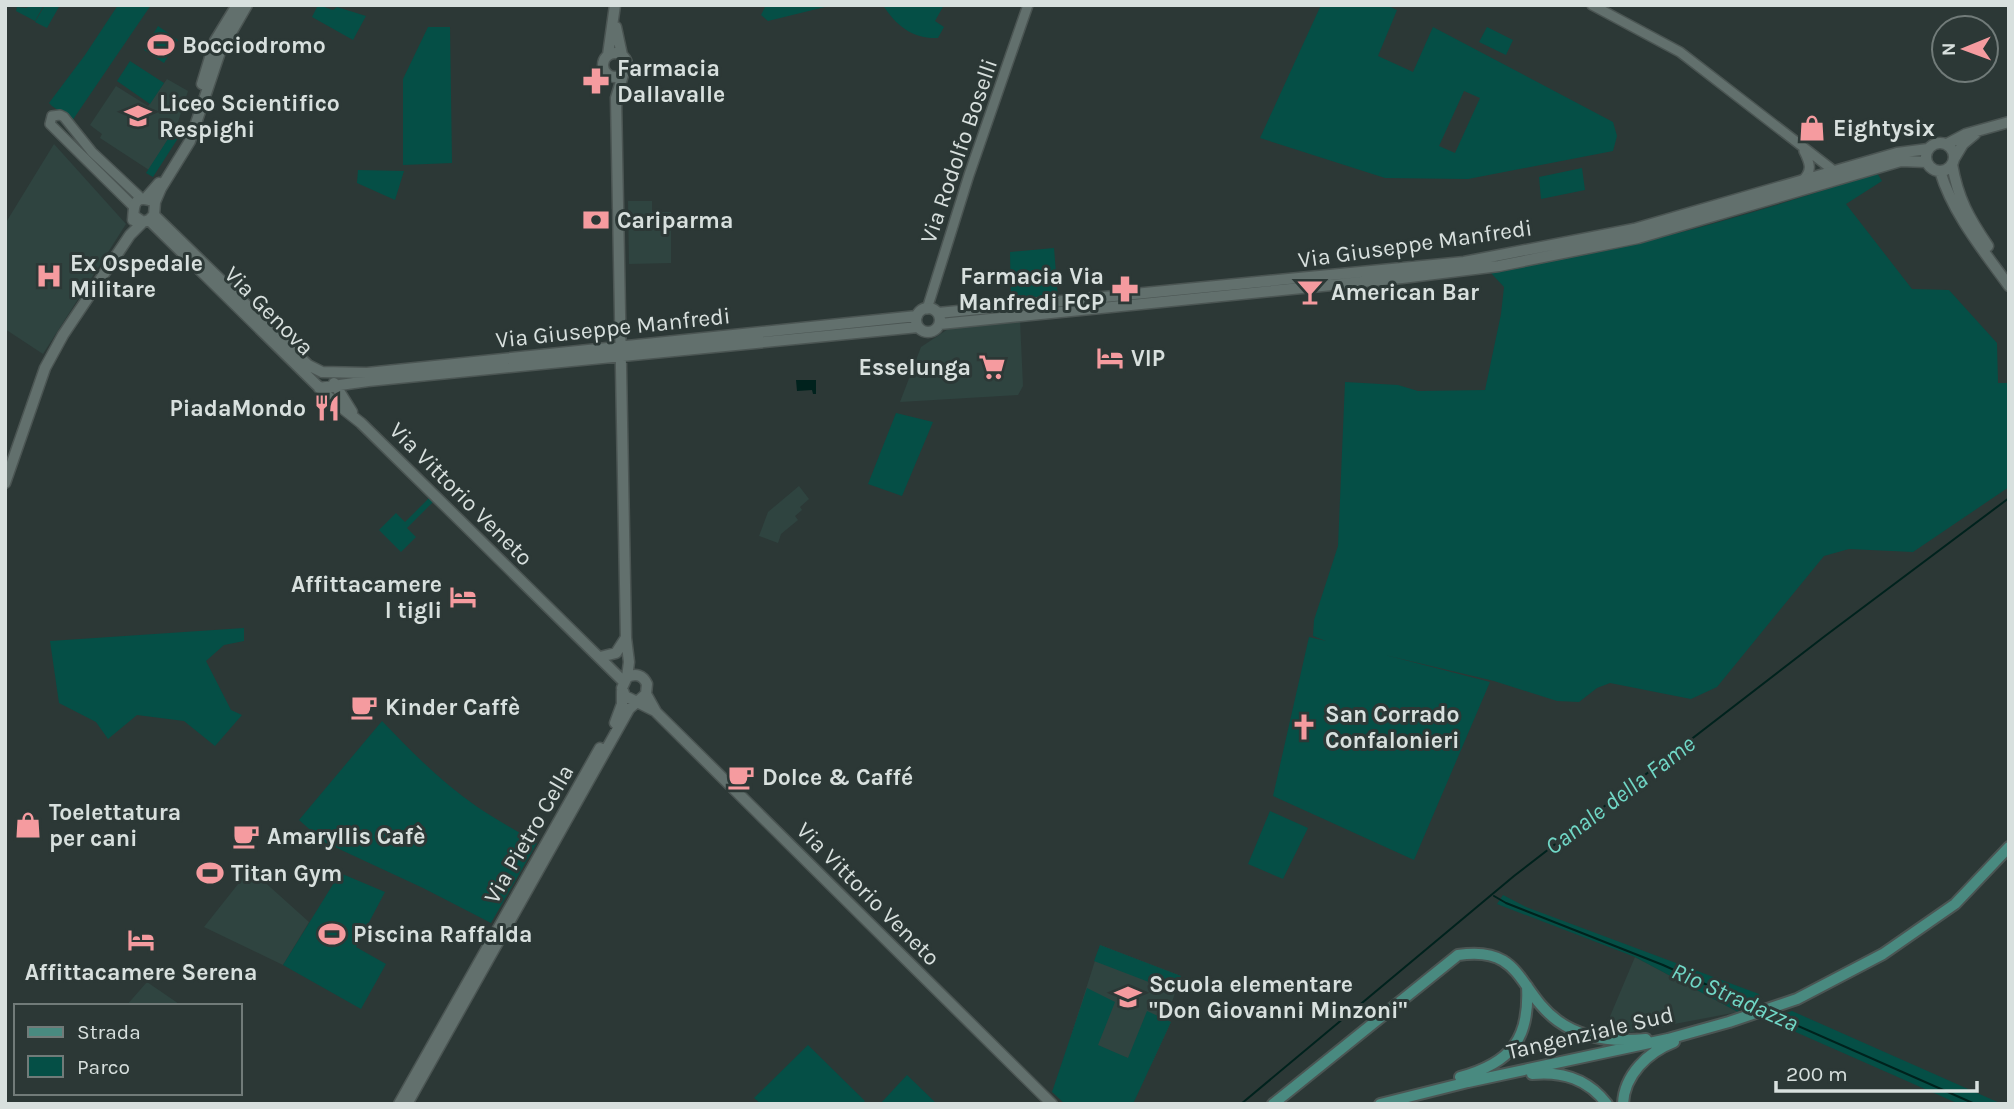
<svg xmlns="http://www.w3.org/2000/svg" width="2014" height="1109" font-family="Karla,sans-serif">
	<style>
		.built { fill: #2f4440 }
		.green { fill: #054f46; fill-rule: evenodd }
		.water { fill: #00221d }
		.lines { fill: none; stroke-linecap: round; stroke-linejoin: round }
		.stream { stroke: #00221d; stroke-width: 2 }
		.tertiary-casing { stroke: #4b5553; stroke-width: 12 }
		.secondary-casing { stroke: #4b5553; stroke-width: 13 }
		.primary-casing { stroke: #4b5553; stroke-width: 14 }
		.tertiary { stroke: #62706d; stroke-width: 9 }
		.secondary { stroke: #62706d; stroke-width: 10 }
		.primary { stroke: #498a80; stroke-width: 10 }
		.labels { text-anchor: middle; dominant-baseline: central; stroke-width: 6; stroke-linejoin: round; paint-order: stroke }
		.poi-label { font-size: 23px; font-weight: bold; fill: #d8e0de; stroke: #2c3836; text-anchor: start }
		.street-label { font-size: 23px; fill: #d8e0de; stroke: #2c3836 }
		.water-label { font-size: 24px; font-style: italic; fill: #70d7c6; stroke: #2c3836 }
	</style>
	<rect width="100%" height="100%" fill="#2c3836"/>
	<!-- built -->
	<path class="built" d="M 167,79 L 188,91 L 177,125 L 149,170 L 100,138 L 102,134 L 90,125 L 116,86 L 148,106 Z
		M 54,144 L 126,224 L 43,354 L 5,329 L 5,224 Z
		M 628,201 L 652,201 L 652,212 L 671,212 L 671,263 L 629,264 Z
		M 1020,320 L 1023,386 L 1018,395 L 900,402 L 921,347 L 948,329 Z
		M 799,486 L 809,499 L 800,507 L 802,510 L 795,516 L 798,520 L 781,534 L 778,543 L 759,536 L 768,512 Z
		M 250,869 L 309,922 L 283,965 L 204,927 Z
		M 1100,945 L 1181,976 L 1166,1019 L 1171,1022 L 1150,1067 L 1071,1036 Z
		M 1635,957 L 1738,1012 L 1621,1034 L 1603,1033 Z
		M 147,982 L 182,1006 L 126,1006 Z"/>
	<!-- green -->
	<path class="green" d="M 28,5 L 44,5 L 35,21 L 16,11 L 17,7 L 27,8 Z
		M 45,5 L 60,5 L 47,28 L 35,22 Z
		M 118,5 L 151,5 L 72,121 C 64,110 57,112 49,103 L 85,55 Z
		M 318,5 L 333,10 L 337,7 L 366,16 L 353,40 L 312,17 Z
		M 766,5 L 833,5 L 768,21 L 761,15 Z
		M 883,5 L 944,5 L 935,21 L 944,27 L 938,38 C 913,39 896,26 883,5 Z
		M 1321,5 L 1386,5 L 1397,10 L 1378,56 L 1413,72 L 1433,27 L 1613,122 L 1617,136 L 1613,151 L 1468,179 L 1385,178 L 1260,138 ZM 1464,91 L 1480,98 L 1455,153 L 1439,146 Z
		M 158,26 L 178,40 L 164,63 L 144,50 Z
		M 428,27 L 450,27 L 452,163 L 403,165 L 403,79 Z
		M 1487,27 L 1513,40 L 1506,55 L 1479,42 Z
		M 130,61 L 164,83 L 150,104 L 117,81 Z
		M 177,125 L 184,129 L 153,177 L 146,173 Z
		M 1582,168 L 1585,190 L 1541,199 L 1539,177 Z
		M 358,170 L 404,171 L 395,200 L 357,183 Z
		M 1877,173 L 1882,181 L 1846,204 L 1912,289 L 1949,290 L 1997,343 L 1998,383 L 2009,383 L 2009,487 L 1913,552 L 1849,549 L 1824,556 L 1717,687 L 1691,699 L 1610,683 L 1597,688 L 1579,702 L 1557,701 L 1494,681 L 1385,655 L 1490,682 L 1414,860 L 1273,796 L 1309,637 L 1326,641 L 1313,636 L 1314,620 L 1338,546 L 1345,382 L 1398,385 L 1418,391 L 1485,390 L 1501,314 L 1504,287 L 1490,272 C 1548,262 1605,251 1662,237 C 1735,219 1806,196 1877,173 Z
		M 1054,248 L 1058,298 L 1011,301 L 1010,252 Z
		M 896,413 L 933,422 L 902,496 L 868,484 Z
		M 429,498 L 433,502 L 407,528 L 416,537 L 401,552 L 379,530 L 396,513 L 405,522 Z
		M 244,628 L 244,641 L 224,645 L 206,661 L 231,710 L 242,715 L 215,746 L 184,721 L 137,715 L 108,739 L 96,722 L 59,703 L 50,641 Z
		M 382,721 C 411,751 441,782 476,806 C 495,819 517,831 537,843 L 491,923 L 423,888 L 324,842 L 299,820 Z
		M 1270,811 L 1308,828 L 1283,879 L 1248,864 Z
		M 340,873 L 385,892 L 356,947 L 386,964 L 361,1009 L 283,965 Z
		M 1503,895 L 1526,907 L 1759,994 L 1760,1001 L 1738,1012 L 1635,957 L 1497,904 Z
		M 1100,945 L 1181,976 L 1175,992 L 1094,961 Z
		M 1087,988 L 1115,1002 L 1098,1045 L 1128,1058 L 1147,1011 L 1171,1022 L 1133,1104 L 1065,1104 L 1052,1092 Z
		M 1792,1011 L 2002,1104 L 1959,1104 L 1766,1019 Z
		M 808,1045 L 865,1101 L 862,1104 L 761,1104 L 754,1098 Z
		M 907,1075 L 937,1104 L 880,1104 Z"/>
	<!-- water -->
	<path class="water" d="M 796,380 L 816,380 L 816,394 L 813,394 L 812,390 L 797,391 Z"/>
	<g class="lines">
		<!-- stream -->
		<path class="stream" d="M 1494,896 L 1506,903 L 1663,965 L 1756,1007
			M 1771,1014 L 1975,1104
			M 1241,1104 L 1514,876 L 1825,636 L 2009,498"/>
		<!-- tertiary casing -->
		<g class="tertiary-casing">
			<path id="tertiary" d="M 1592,5 L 1680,52 L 1838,174
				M 1802,181 C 1813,171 1810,163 1804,151
				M 133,206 L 50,124 L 52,116 L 60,115 L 64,117 L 92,152 L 142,199
				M 927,309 L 969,175 L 1028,5"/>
		</g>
		<!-- secondary casing -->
		<g class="secondary-casing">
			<path id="secondary" d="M 616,27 L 622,55
				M603 65a12 12 0 1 1 24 0a12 12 0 1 1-24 0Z
				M 608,55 L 615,5
				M 623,75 L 616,98 L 626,638 L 629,662 L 627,677
				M 202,84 L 215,41 L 237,5
				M1926 157a14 14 0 1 1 28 0a14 14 0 1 1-28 0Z
				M 1947,144 L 1966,134 L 2009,122
				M 1954,159 L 1963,144 L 1975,134
				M 1952,164 C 1958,199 1969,218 1988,246
				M 1940,171 C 1953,214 1983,250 2009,286
				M 145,199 L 159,183
				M 154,215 L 308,365 L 322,372 L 367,373 L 917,316
				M 134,216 L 143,222 L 149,220 L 154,215 L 155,202 L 161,188 L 190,141 L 220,52 L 247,5
				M 133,220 C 134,210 132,195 149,200
				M 149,220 L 332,400 L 361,423 L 623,681
				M916 320a12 12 0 1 1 24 0a12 12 0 1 1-24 0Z
				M 938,313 L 1464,262 L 1634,229 L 1897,153 L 1928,149
				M 940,324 L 1402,278 L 1499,266 L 1638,238 L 1901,161 L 1926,162
				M 334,383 L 352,412
				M 319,388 L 368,381 L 918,327
				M 5,483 L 45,368 L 63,335 L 130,235 L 143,222
				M 600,657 L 616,653 L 625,639
				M 646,694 L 656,712 L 1052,1104
				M 615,723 L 622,704 L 622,691
				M 399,1104 L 600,748
				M 407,1104 L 629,709 L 646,694 L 647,684 C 643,675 636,673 627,677 L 622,688 L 625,696 L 653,710"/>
		</g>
		<!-- primary casing -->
		<g class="primary-casing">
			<path id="primary" d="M 1532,1074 C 1563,1071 1588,1079 1607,1104
				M 1460,1077 C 1511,1063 1530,1039 1527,986
				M 1273,1104 L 1458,955 C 1523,945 1517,991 1558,1021 C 1583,1039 1616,1042 1646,1039
				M 1380,1104 L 1468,1082 L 1668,1039 L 1729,1022 L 1797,999 L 1883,954 L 1955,904 L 2009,847
				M 1623,1104 C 1624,1075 1648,1052 1674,1042"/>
		</g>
		<!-- tertiary -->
		<use href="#tertiary" class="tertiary"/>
		<!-- secondary -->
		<use href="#secondary" class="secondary"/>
		<!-- primary -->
		<use href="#primary" class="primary"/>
	</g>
	<!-- icons -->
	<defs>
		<g id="stadium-bare" transform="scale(2.1)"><path d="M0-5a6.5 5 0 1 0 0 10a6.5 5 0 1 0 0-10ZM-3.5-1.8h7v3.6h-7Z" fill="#f59b9f" stroke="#2c3836" stroke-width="2.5" paint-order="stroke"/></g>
		<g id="pharmacy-bare" transform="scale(2.1)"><path d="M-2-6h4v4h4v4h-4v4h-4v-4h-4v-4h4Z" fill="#f59b9f" stroke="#2c3836" stroke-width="2.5" paint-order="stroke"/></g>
		<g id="school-bare" transform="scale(2.1)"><path d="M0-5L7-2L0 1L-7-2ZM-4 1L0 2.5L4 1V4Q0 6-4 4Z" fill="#f59b9f" stroke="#2c3836" stroke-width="2.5" paint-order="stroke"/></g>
		<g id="shop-bare" transform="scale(2.1)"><path d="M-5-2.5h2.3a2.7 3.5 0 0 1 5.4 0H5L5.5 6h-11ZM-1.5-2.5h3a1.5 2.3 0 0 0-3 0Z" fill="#f59b9f" stroke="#2c3836" stroke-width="2.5" paint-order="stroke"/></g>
		<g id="bank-bare" transform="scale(2.1)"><path d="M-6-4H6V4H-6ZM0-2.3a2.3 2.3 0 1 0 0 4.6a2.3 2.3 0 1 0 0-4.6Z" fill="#f59b9f" stroke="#2c3836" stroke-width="2.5" paint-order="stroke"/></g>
		<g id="hospital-bare" transform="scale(2.1)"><path d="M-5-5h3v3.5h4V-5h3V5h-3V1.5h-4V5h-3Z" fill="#f59b9f" stroke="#2c3836" stroke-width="2.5" paint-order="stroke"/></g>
		<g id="bar-bare" transform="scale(2.1)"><path d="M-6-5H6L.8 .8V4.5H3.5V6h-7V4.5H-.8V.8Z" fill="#f59b9f" stroke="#2c3836" stroke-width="2.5" paint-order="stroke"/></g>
		<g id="hotel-bare" transform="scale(2.1)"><path d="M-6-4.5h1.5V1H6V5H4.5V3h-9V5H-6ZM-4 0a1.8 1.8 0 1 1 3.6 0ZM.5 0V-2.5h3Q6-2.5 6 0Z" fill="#f59b9f" stroke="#2c3836" stroke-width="2.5" paint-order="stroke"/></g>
		<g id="supermarket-bare" transform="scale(2.1)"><path d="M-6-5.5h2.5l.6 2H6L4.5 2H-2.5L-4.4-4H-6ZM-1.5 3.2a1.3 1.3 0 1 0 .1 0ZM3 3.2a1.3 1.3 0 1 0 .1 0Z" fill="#f59b9f" stroke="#2c3836" stroke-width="2.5" paint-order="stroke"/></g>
		<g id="restaurant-bare" transform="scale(2.1)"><path d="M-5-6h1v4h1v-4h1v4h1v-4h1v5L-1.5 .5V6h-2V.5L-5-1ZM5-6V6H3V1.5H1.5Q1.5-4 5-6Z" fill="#f59b9f" stroke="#2c3836" stroke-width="2.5" paint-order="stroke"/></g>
		<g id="cafe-bare" transform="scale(2.1)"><path d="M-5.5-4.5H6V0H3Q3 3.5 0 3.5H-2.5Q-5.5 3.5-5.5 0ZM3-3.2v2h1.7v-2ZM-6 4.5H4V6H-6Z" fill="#f59b9f" stroke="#2c3836" stroke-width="2.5" paint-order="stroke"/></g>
		<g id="church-bare" transform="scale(2.1)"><path d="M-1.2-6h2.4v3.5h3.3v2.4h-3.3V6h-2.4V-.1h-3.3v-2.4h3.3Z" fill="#f59b9f" stroke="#2c3836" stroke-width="2.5" paint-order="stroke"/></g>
	</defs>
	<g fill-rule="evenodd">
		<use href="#stadium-bare" x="161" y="45"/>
		<use href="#pharmacy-bare" x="596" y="81"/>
		<use href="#school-bare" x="138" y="116"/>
		<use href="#shop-bare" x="1812" y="128"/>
		<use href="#bank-bare" x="596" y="220"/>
		<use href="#hospital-bare" x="49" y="276"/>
		<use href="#pharmacy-bare" x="1125" y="289"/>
		<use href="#bar-bare" x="1310" y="292"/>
		<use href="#hotel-bare" x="1110" y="358"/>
		<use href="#supermarket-bare" x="992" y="367"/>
		<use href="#restaurant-bare" x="327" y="408"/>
		<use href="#hotel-bare" x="463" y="597"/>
		<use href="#cafe-bare" x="364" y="707"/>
		<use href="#church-bare" x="1304" y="727"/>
		<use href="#cafe-bare" x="741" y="777"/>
		<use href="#shop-bare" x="28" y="825"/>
		<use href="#cafe-bare" x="246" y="836"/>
		<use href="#stadium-bare" x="210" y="873"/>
		<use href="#stadium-bare" x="332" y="934"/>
		<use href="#hotel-bare" x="141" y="940"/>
		<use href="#school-bare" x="1128" y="997"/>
	</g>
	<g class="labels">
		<!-- poi labels -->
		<g class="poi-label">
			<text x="182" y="45">Bocciodromo</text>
			<text x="617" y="68">Farmacia<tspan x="617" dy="26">Dallavalle</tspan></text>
			<text x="159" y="103">Liceo Scientifico<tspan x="159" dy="26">Respighi</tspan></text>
			<text x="1833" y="128">Eightysix</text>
			<text x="617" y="220">Cariparma</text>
			<text x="70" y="263">Ex Ospedale<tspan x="70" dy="26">Militare</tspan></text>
			<text x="1104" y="276" text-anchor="end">Farmacia Via<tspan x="1104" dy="26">Manfredi FCP</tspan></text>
			<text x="1331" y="292">American Bar</text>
			<text x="1131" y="358">VIP</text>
			<text x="971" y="367" text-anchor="end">Esselunga</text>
			<text x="306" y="408" text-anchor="end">PiadaMondo</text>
			<text x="442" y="584" text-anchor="end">Affittacamere<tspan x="442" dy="26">I tigli</tspan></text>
			<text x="385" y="707">Kinder Caffè</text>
			<text x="1325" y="714">San Corrado<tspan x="1325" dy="26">Confalonieri</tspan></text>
			<text x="762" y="777">Dolce &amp; Caffé</text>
			<text x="49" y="812">Toelettatura<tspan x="49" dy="26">per cani</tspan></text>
			<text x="267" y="836">Amaryllis Cafè</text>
			<text x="231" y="873">Titan Gym</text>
			<text x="353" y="934">Piscina Raffalda</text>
			<text x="141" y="972" text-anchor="middle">Affittacamere Serena</text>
			<text x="1149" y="984">Scuola elementare<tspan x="1149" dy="26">"Don Giovanni Minzoni"</tspan></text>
		</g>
		<!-- street labels -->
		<g class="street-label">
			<text transform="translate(959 151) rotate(-71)">Via Rodolfo Boselli</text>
			<text transform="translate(1415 244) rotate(-8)">Via Giuseppe Manfredi</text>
			<text transform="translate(269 311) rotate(45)">Via Genova</text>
			<text transform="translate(613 328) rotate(-6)">Via Giuseppe Manfredi</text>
			<text transform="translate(461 494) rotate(45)">Via Vittorio Veneto</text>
			<text transform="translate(529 834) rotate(-60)">Via Pietro Cella</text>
			<text transform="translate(868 894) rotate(45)">Via Vittorio Veneto</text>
			<text transform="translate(1590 1033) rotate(-13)">Tangenziale Sud</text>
		</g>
		<!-- water labels -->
		<g class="water-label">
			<text transform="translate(1620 795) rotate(-37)">Canale della Fame</text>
			<text transform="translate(1735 997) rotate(24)">Rio Stradazza</text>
		</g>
	</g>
	<!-- border -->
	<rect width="2014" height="1109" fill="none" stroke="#d8e0de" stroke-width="14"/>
	<!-- legend -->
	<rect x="14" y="1004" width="228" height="91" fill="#2c3836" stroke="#717b79" stroke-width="2"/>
	<rect x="28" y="1027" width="35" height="10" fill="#498a80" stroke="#717b79" stroke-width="2"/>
	<text x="77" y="1039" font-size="21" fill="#d8e0de">Strada</text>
	<rect x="28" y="1056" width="35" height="21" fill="#054f46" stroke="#717b79" stroke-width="2"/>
	<text x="77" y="1074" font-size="21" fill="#d8e0de">Parco</text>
	<!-- north arrow -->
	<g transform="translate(1965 49) rotate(269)"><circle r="33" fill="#2c3836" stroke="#717b79" stroke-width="2"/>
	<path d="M0-5L12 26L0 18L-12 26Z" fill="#f59b9f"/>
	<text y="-10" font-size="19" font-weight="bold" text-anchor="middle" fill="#d8e0de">N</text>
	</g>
	<!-- scale -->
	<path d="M1776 1081v10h201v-10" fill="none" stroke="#d8e0de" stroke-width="3.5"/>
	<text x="1786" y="1081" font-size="21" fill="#d8e0de" stroke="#2c3836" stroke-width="5" paint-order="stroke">200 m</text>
</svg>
